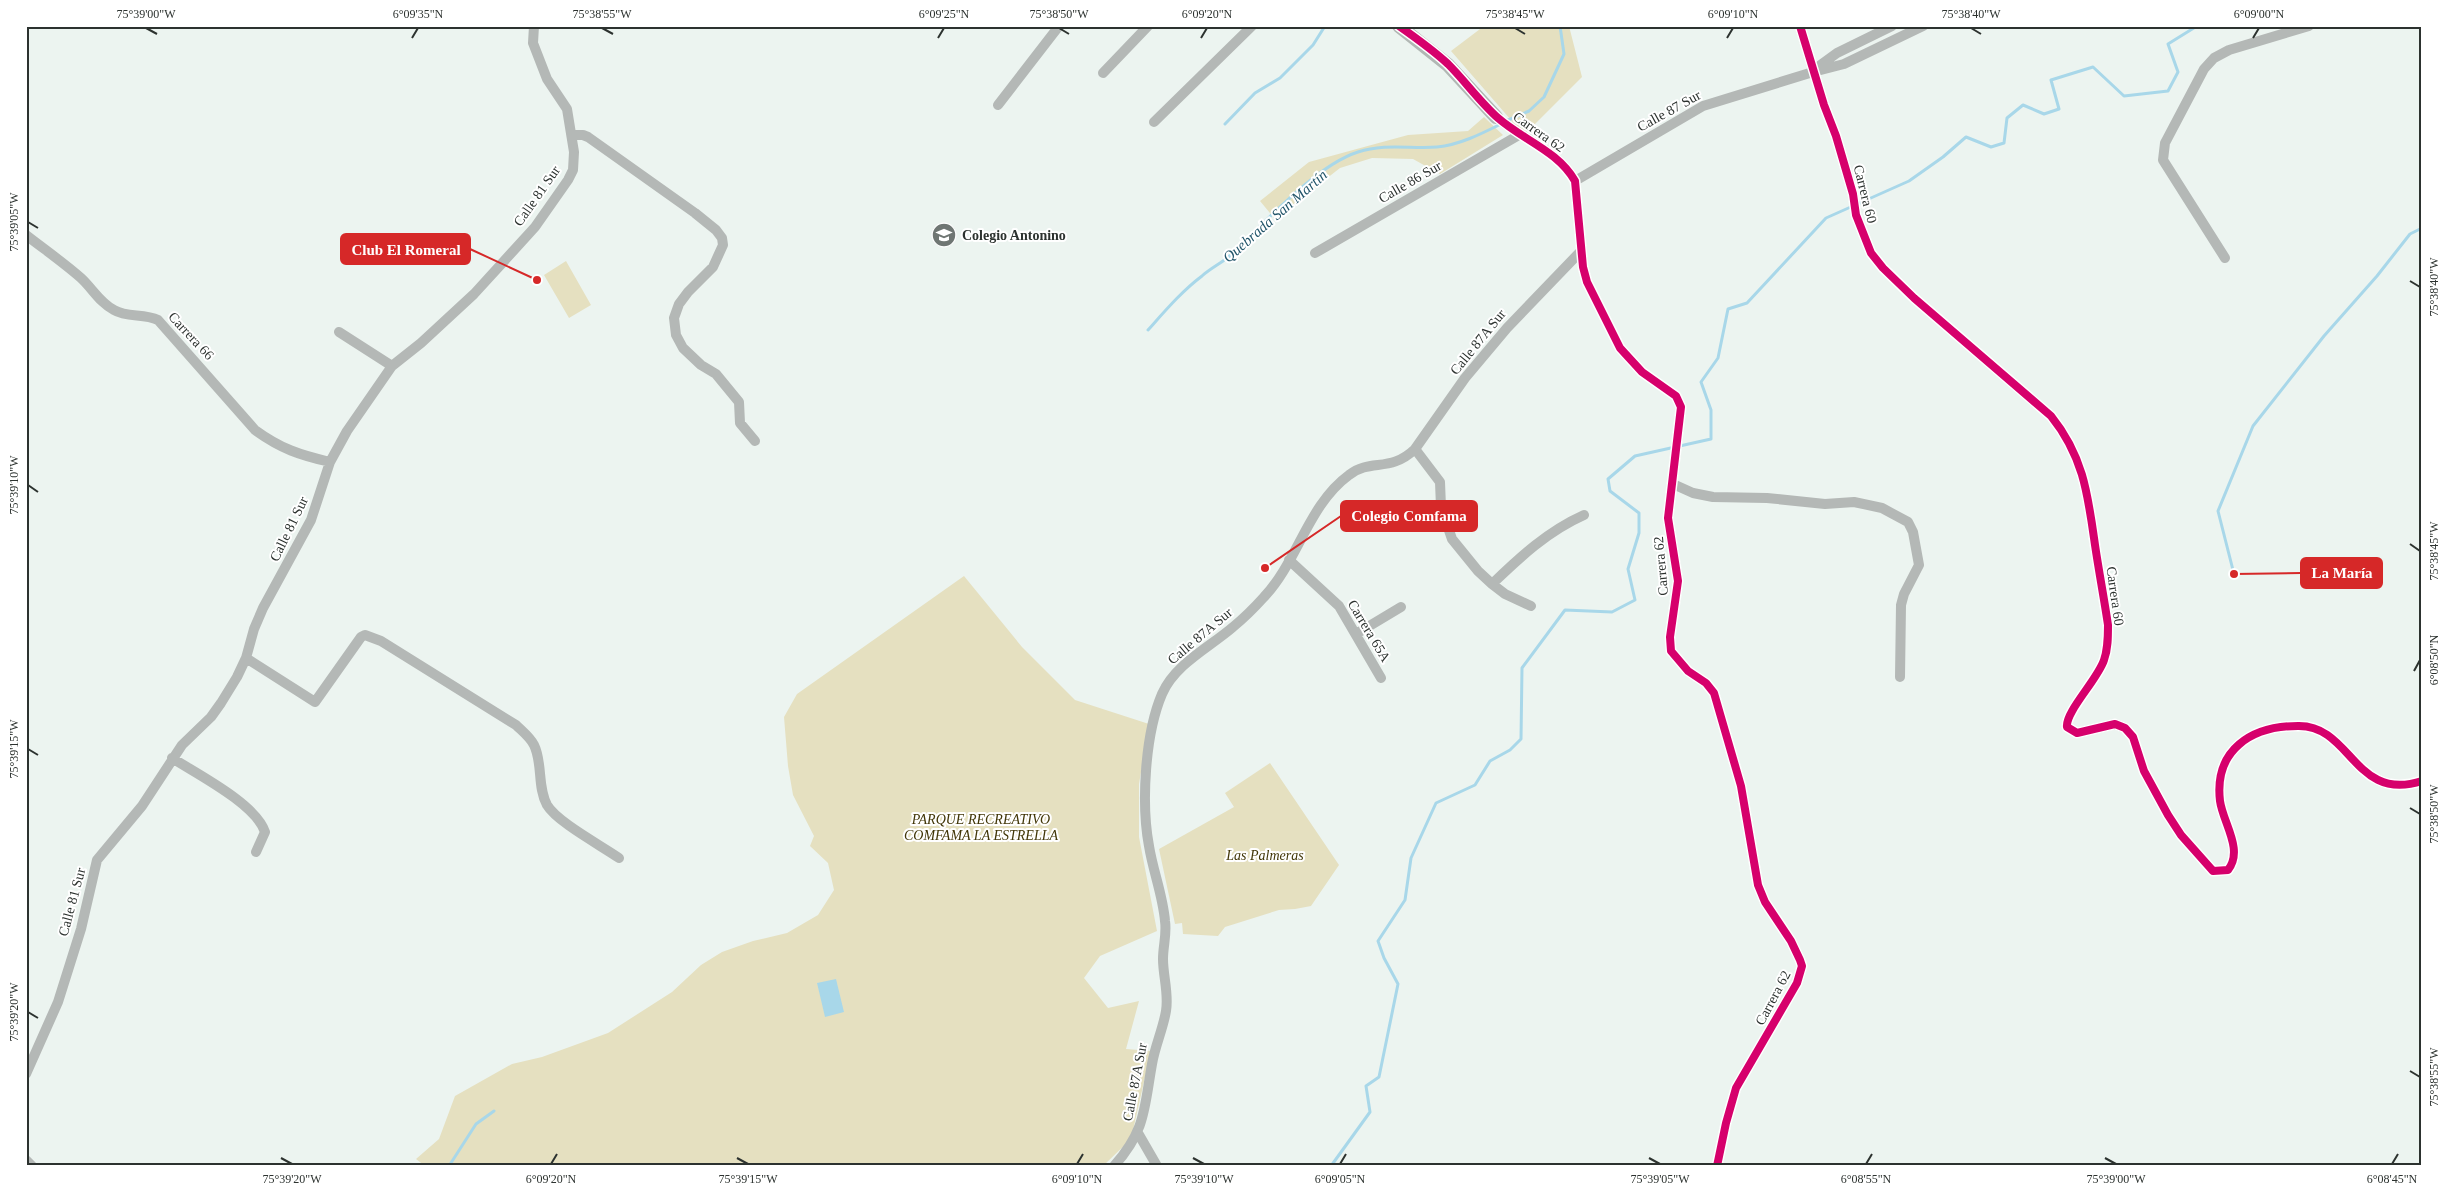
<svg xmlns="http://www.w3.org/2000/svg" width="2448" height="1192" font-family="'Times New Roman',serif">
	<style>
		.green { fill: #e5e0c0 }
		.water { fill: #a8d7e9 }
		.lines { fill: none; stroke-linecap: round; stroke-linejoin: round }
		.stream { stroke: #a8d7e9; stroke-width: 3 }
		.street { stroke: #b4b8b6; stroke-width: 10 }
		.secondary { stroke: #b1b7b4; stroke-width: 14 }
		.cycleway-casing { stroke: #fff; stroke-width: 11 }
		.cycleway { stroke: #d6006c; stroke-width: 8 }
		.ticks { fill: none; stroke: #2c322f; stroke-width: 2 }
		.labels { text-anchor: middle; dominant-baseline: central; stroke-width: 4; stroke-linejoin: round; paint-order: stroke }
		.street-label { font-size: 14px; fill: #2c322f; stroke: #fff }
		.poi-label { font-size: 14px; font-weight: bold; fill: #2c322f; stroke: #fff; text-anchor: start }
		.park-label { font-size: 14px; font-style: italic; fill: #413607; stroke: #fff }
		.water-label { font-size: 15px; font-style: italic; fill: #215469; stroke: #fff }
		.leader { fill: none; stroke: #d62828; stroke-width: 2 }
		.callout-dot { fill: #d62828; stroke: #fff; stroke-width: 2 }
		.callout { fill: #d62828; stroke: #d62828; stroke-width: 2 }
		.callout-label { font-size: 15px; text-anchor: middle; font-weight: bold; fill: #fff }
		.neatline { fill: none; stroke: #2c322f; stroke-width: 2 }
		.ticks-label { font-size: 12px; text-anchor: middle; fill: #2c322f }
	</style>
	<rect width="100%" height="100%" fill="#ecf4f0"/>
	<!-- green -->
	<path class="green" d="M 1484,26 L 1569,26 L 1582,77 L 1524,135 L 1451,51 Z
		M 1484,117 L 1503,135 L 1440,174 L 1413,159 L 1372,158 L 1340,168 L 1275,219 L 1260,201 L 1309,162 L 1408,135 L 1468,131 Z
		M 566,261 L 591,305 L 569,318 L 544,275 Z
		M 964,576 L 1022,647 L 1075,700 L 1149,724 L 1139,784 L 1139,837 L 1157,931 L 1100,956 L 1084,978 L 1108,1008 L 1139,1001 L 1126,1049 L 1151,1051 L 1131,1139 L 1103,1166 L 425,1166 L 416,1159 L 439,1139 L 455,1096 L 512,1064 L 542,1057 L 608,1033 L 672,992 L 701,965 L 722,952 L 753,941 L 787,933 L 818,915 L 834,890 L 828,863 L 810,846 L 814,836 L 793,795 L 788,766 L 784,717 L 797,694 Z
		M 1270,763 L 1339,865 L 1311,906 L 1295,909 L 1279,910 L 1225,927 L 1218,936 L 1183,934 L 1182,923 L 1175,924 L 1159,849 L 1234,807 L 1225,793 Z"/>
	<!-- water -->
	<path class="water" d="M 836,979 L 844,1012 L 825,1017 L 817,983 Z"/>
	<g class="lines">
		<!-- stream -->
		<path class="stream" d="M 1506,121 L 1529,111 L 1544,97 L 1564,54 L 1560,26
			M 1225,124 L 1255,93 L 1280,78 L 1313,45 L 1325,26
			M 1148,330 C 1165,311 1182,291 1202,276 C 1212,267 1226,261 1235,251 C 1266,221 1317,165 1358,152 C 1385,143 1410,149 1437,147 C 1459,145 1481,134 1501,124
			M 2234,574 L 2218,511 L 2253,426 L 2324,336 L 2377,276 L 2410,234 L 2422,228
			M 449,1166 L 476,1124 L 494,1111
			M 1331,1166 L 1370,1112 L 1366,1086 L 1379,1077 L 1398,984 L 1384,958 L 1378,941 L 1405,900 L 1411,858 L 1436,803 L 1475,785 L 1490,761 L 1510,750 L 1521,739 L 1522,668 L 1565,610 L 1612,612 L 1635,600 L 1628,569 L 1639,533 L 1639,513 L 1610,491 L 1608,479 L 1635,456 L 1711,439 L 1711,410 L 1701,382 L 1718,358 L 1728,309 L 1747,303 L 1826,218 L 1909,181 L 1943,157 L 1966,137 L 1991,147 L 2004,143 L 2007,118 L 2023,105 L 2044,114 L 2059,109 L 2051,80 L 2093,67 L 2124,96 L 2168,91 L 2178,72 L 2168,44 L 2197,26"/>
		<!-- street -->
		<path class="street" d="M 1800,26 L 1824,105 L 1836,136 L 1853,194 L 1856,215 L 1871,253 L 1883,268 L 1914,298 L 2051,416 C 2084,457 2088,496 2095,545 C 2099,572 2104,598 2108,625 C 2108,637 2108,649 2104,660 C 2098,679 2065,712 2067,727 L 2077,733 L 2115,724 L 2125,728 L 2133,737 L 2144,771 L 2168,815 L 2181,835 L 2213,871 L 2228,870 C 2244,850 2223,823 2220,801 C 2214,750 2251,726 2298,726 C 2352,725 2354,803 2422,781
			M 1815,69 L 1837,53 L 1892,26
			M 1103,73 L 1148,26
			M 998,105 L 1059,26
			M 1496,117 C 1522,138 1558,151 1575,181 L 1583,267 L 1587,282 L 1620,348 L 1642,372 L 1676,396 L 1681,407 L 1668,518 L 1678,581 L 1670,637 L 1671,651 L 1688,671 L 1706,683 L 1714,693 L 1741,786 L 1758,885 L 1765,902 L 1791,941 L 1800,960 L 1802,966 L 1797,983 L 1736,1088 L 1726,1123 L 1717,1166
			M 1154,122 L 1252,26
			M 573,135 L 583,135 L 588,137 L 695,213 L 716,230 L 722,238 L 723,245 L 713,267 L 688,292 L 679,304 L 674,318 L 676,335 L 683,348 L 701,365 L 716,374 L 739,402 L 740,423 L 755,441
			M 1575,181 L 1703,106 L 1813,72 L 1844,64 L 1923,26
			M 26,235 C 44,249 64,263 81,278 C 92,288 100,303 114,310 C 127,318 144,313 158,320 L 255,430 C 281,449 300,455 330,462
			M 1315,253 L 1519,135
			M 2225,258 L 2163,160 L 2165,143 L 2204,69 L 2214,58 L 2229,50 L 2309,26
			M 339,332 L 392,366
			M 1415,449 L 1440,482 L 1441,507 L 1452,539 L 1478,571 L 1492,584 L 1505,594 L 1531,606
			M 1673,484 L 1693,493 L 1713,497 L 1767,498 L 1825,504 L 1854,502 L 1882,508 L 1908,522 L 1913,532 L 1919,565 L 1904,594 L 1901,605 L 1900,677
			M 1289,560 L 1339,606 L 1381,678
			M 1492,584 C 1520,557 1548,531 1584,515
			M 1356,634 L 1401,607
			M 246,658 L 315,702 L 361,637 L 365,635 L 381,641 L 516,725 C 522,731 530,737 534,745 C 543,763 537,787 547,805 C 557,822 602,846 619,858
			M 172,758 C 197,774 256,804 265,832 L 256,852
			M 26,1074 L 58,1002 L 81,929 L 97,860 L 142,806 L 182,745 L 211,717 L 221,703 L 237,677 L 246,658 L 254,629 L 263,608 L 311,520 L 330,462 L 347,431 L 392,366 L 421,343 L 474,294 L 535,227 L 568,180 L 573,170 L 574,152 L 567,109 L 547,79 L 533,43 L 534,26
			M 1138,1133 L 1157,1166
			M 26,1160 L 32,1166
			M 1114,1166 C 1146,1130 1144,1109 1152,1064 C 1155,1046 1163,1029 1166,1011 C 1169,994 1163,976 1163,959 C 1163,946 1167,934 1165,921 C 1163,896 1153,871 1149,846 C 1141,803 1145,734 1162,694 C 1175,664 1210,647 1233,627 C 1244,618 1255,607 1264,597 C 1298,561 1308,505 1349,475 C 1371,458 1390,473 1415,449 L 1465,378 L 1507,328 L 1581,251"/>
		<!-- secondary -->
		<path class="secondary" d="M 1399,26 L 1448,65 L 1496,117"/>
		<!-- cycleway casing -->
		<g class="cycleway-casing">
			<path id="cycleway" d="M 1399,26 C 1416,38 1433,50 1448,64 C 1465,81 1480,102 1498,118 C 1523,140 1558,151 1575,181 L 1583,267 L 1587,282 L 1620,348 L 1642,372 L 1676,396 L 1681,407 L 1668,518 L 1678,581 L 1670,637 L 1671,651 L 1688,671 L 1706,683 L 1714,693 L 1741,786 L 1758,885 L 1765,902 L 1791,941 L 1800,960 L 1802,966 L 1797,983 L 1736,1088 L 1726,1123 L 1717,1166
				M 1800,26 L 1824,105 L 1836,136 L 1853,194 L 1856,215 L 1871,253 L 1883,268 L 1914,298 L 2051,416 C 2084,457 2088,496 2095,545 C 2099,572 2104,598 2108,625 C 2108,637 2108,649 2104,660 C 2098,679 2065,712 2067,727 L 2077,733 L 2115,724 L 2125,728 L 2133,737 L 2144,771 L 2168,815 L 2181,835 L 2213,871 L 2228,870 C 2244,850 2223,823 2220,801 C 2214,750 2251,726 2298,726 C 2352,725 2354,803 2422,781"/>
		</g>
		<!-- cycleway -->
		<use href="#cycleway" class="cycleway"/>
	</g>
	<!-- ticks -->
	<path class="ticks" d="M 146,28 L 157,34M 602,28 L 613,34M 1059,28 L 1069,34M 1515,28 L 1525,34M 1971,28 L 1981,34M 412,38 L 418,28M 938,38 L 944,28M 1201,38 L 1207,28M 1727,38 L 1733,28M 2253,38 L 2259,28M 28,222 L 38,228M 2410,281 L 2420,287M 28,485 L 38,492M 2410,544 L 2420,551M 2414,671 L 2420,660M 28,749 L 38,755M 2410,808 L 2420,814M 28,1012 L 38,1018M 2410,1071 L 2420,1077M 281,1158 L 292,1164M 737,1158 L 748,1164M 1193,1158 L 1204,1164M 1649,1158 L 1660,1164M 2105,1158 L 2116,1164M 551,1164 L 557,1154M 1077,1164 L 1083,1154M 1340,1164 L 1346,1154M 1866,1164 L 1872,1154M 2392,1164 L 2398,1154"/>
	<!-- icons -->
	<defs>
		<g id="school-disc" transform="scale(1.25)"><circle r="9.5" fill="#6f7673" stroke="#fff"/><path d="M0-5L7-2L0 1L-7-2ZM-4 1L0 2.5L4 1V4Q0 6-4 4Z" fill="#fff"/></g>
	</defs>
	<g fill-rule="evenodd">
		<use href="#school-disc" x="944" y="235"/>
	</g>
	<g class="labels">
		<!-- street labels -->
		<g class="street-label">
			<text transform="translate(1669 111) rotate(-29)">Calle 87 Sur</text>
			<text transform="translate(1539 132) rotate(35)">Carrera 62</text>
			<text transform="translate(1410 182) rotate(-30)">Calle 86 Sur</text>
			<text transform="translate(1865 194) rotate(76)">Carrera 60</text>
			<text transform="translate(537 196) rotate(-55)">Calle 81 Sur</text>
			<text transform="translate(191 336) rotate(47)">Carrera 66</text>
			<text transform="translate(1478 342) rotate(-51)">Calle 87A Sur</text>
			<text transform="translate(289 529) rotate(-64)">Calle 81 Sur</text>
			<text transform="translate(1661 566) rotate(-95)">Carrera 62</text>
			<text transform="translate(2115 596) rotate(82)">Carrera 60</text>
			<text transform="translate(1369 631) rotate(59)">Carrera 65A</text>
			<text transform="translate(1200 636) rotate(-40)">Calle 87A Sur</text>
			<text transform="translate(72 902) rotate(-75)">Calle 81 Sur</text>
			<text transform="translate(1773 998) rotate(-62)">Carrera 62</text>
			<text transform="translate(1135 1082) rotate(-79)">Calle 87A Sur</text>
		</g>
		<!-- poi labels -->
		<g class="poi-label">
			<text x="962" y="235">Colegio Antonino</text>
		</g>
		<!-- park labels -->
		<g class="park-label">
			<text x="981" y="819">PARQUE RECREATIVO<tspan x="981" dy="16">COMFAMA LA ESTRELLA</tspan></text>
			<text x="1265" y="855">Las Palmeras</text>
		</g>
		<!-- water labels -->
		<g class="water-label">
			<text transform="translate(1275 216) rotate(-41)">Quebrada San Martín</text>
		</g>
	</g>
	<!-- callouts -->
	<path class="leader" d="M537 280L470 249M1265 568L1341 516M2234 574L2301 573"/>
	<g class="callout-dot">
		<circle cx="537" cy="280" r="5"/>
		<circle cx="1265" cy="568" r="5"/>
		<circle cx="2234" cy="574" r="5"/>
	</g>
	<g class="callout">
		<rect x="341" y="234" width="129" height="30" rx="5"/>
		<rect x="1341" y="501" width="136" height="30" rx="5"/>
		<rect x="2301" y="558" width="81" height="30" rx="5"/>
	</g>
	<g class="callout-label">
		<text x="406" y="255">Club El Romeral</text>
		<text x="1409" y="521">Colegio Comfama</text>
		<text x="2342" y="578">La María</text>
	</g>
	<!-- border -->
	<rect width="2448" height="1192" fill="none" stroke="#ffffff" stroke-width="55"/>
	<rect x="28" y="28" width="2392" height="1136" class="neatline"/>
	<g class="ticks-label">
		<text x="146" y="18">75°39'00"W</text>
		<text x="418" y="18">6°09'35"N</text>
		<text x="602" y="18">75°38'55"W</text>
		<text x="944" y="18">6°09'25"N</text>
		<text x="1059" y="18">75°38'50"W</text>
		<text x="1207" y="18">6°09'20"N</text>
		<text x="1515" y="18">75°38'45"W</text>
		<text x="1733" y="18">6°09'10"N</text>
		<text x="1971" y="18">75°38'40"W</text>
		<text x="2259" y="18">6°09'00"N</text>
		<text transform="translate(14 222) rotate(-90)" y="4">75°39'05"W</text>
		<text transform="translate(2434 287) rotate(-90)" y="4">75°38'40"W</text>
		<text transform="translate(14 485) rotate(-90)" y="4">75°39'10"W</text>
		<text transform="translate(2434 551) rotate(-90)" y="4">75°38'45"W</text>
		<text transform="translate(2434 660) rotate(-90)" y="4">6°08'50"N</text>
		<text transform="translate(14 749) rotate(-90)" y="4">75°39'15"W</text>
		<text transform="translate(2434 814) rotate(-90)" y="4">75°38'50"W</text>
		<text transform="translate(14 1012) rotate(-90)" y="4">75°39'20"W</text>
		<text transform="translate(2434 1077) rotate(-90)" y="4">75°38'55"W</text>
		<text x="292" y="1183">75°39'20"W</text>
		<text x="551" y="1183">6°09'20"N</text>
		<text x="748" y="1183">75°39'15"W</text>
		<text x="1077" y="1183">6°09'10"N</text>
		<text x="1204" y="1183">75°39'10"W</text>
		<text x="1340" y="1183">6°09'05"N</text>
		<text x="1660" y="1183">75°39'05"W</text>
		<text x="1866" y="1183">6°08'55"N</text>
		<text x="2116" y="1183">75°39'00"W</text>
		<text x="2392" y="1183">6°08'45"N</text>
	</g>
</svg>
